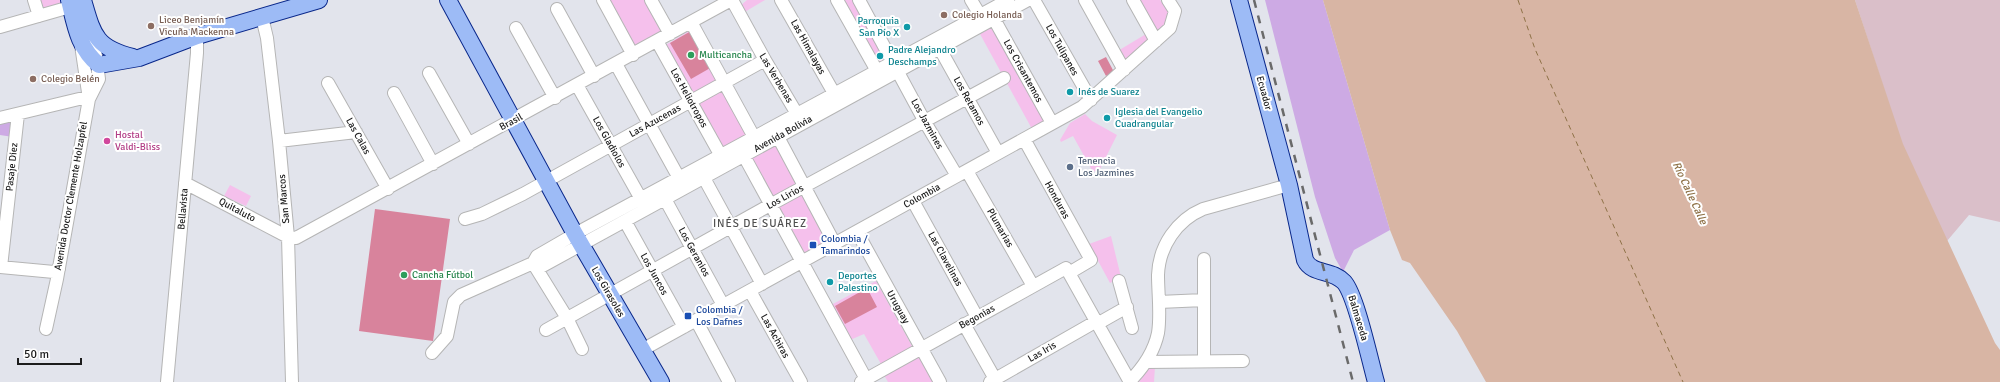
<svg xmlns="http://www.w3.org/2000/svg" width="2000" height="382" font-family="Signika,sans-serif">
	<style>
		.grass { fill: #cdaae4 }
		.wetland { fill: #dabfc9 }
		.park { fill: #f5c0ec }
		.pitch { fill: #d8839c }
		.water { fill: #d8b5a4 }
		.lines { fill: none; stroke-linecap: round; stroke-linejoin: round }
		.ferry { stroke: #8e7146; stroke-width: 1; stroke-dasharray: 5 4; stroke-linecap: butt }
		.minor-casing { stroke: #b5b5b5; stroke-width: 14 }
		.major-casing { stroke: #09278a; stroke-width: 18 }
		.minor { stroke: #fff; stroke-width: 12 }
		.major { stroke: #9dbbf6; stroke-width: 16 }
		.rail { stroke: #6a6a6a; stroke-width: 2.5; stroke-dasharray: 8 8; stroke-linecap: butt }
		.education-dot { fill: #8d6e63; stroke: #fff; stroke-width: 1.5 }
		.culture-dot { fill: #0f9aa8; stroke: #fff; stroke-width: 1.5 }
		.leisure-dot { fill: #2e9e5b; stroke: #fff; stroke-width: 1.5 }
		.hotel-dot { fill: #d1479c; stroke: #fff; stroke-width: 1.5 }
		.service-dot { fill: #5c6f8a; stroke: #fff; stroke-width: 1.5 }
		.transit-dot { fill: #1a4fb4; stroke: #fff; stroke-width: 1.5 }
		.labels { text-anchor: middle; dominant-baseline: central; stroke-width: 4; stroke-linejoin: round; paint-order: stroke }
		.education-label { font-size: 10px; fill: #785e54; stroke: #fff; text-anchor: start }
		.culture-label { font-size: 10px; fill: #0d838f; stroke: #fff; text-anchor: start }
		.street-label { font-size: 10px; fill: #1c1c1c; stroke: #fff }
		.leisure-label { font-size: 10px; fill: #27864d; stroke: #fff; text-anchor: start }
		.hotel-label { font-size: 10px; fill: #b23c85; stroke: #fff; text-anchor: start }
		.service-label { font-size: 10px; fill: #4e5e75; stroke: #fff; text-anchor: start }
		.transit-label { font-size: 10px; fill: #164399; stroke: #fff; text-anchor: start }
		.water-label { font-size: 11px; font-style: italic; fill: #8e7146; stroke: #fff }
		.neighbourhood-label { font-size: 11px; letter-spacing: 1px; fill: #4f4f4f; stroke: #fff }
	</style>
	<rect width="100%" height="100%" fill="#e2e4ec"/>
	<!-- grass -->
	<path class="grass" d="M 1265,0 L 1323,0 L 1390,230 L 1354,250 L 1343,272 L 1335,258 L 1315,197 Z
		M 14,121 L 13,137 L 0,135 L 0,123 Z"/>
	<!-- wetland -->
	<path class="wetland" d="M 1855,0 L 2000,0 L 2000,222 L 1969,215 L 1947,241 L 1902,144 Z"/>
	<!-- park -->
	<path class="park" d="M 37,0 L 63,0 L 61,4 L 40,10 Z
		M 606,0 L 648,0 L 664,30 L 633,47 Z
		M 747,0 L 765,0 L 743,13 L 740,6 Z
		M 840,0 L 855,0 L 888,58 L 877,66 Z
		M 1135,0 L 1160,0 L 1170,14 L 1165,30 L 1124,66 L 1116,52 L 1151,31 Z
		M 995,25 L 1046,121 L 1032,129 L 980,34 Z
		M 691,30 L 750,138 L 722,153 L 664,46 Z
		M 1085,114 L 1092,121 L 1117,135 L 1100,169 L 1093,172 L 1073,136 L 1061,142 L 1060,140 L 1070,123 Z
		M 776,141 L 830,241 L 802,254 L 747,157 Z
		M 230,185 L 251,196 L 246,206 L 224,196 Z
		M 1111,236 L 1121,277 L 1110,283 L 1089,244 Z
		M 876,281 L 912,346 L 910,351 L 881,364 L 864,334 L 850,340 L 831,305 Z
		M 917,357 L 920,358 L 933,382 L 888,382 L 884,375 Z
		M 1151,366 L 1155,366 L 1154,382 L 1139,382 Z"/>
	<!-- pitch -->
	<path class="pitch" d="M 691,31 L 712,67 L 691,79 L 670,43 Z
		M 1106,57 L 1114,72 L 1106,76 L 1098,61 Z
		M 375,209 L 450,219 L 433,341 L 359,331 Z
		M 867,288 L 877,307 L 845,324 L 835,306 Z"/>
	<!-- water -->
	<path class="water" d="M 1323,0 L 1855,0 L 1903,144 L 1995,343 L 2000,350 L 2000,382 L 1486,382 L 1457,331 L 1410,263 L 1402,260 L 1390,230 Z"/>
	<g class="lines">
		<!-- ferry -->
		<path class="ferry" d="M 1518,0 L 1535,49 L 1683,382"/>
		<!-- minor casing -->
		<g class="minor-casing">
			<path id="minor" d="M 34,0 L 39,16
				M 603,0 L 633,55
				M 651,0 L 670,34
				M 732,0 L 765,60 L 797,114
				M 781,0 L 835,95
				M 837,0 L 877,71
				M 859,0 L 925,122 L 957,176
				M 971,0 L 980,15
				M 1034,0 L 1091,100
				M 1085,0 L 1124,70
				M 1133,0 L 1156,41
				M 557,9 L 594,76
				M 262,17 L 267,38 L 279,141 L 288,237 L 292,382
				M 994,19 L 1052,123
				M 691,22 L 754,137
				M 0,27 L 70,7
				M 516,28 L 555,98
				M 657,41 L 721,156
				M 81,45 L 89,99
				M 940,49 L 998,153
				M 616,64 L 679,178
				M 429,73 L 469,144
				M 328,83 L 388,189
				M 577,85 L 641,199
				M 394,93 L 433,164
				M 0,118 L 79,99 L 89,99
				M 778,137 L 835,244
				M 279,141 L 356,132
				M 744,156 L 866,379
				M 967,171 L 1033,286
				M 704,178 L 762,284
				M 185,183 L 288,237 L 296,238 L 731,0
				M 665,199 L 723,305
				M 913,201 L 977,317
				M 465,219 L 482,214 L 523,194 L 765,60
				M 625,221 L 684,327
				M 857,232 L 940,382
				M 1204,259 L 1204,361
				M 533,263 L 537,256 L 575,234 L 1008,0
				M 533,263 L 567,318 L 582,349
				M 0,267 L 54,272 L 59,269
				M 1,267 L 18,114
				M 537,269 L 1028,0
				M 1069,273 L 1130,382
				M 1119,281 L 1132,328
				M 750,291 L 801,382
				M 1159,302 L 1204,300
				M 696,320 L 729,382
				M 964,324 L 995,379
				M 1097,324 L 1127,307
				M 46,329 L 57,279 L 89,99 L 99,79 L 93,34
				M 546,330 L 770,205 L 1004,78
				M 642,350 L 1082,107 L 1170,28 L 1175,11 L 1168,0
				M 432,353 L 447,336 L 454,302 L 461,295 L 533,263
				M 1146,362 L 1243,361
				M 167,382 L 197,53 L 197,36
				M 861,382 L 1066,268 L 1069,273 L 1091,260 L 1024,139
				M 990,382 L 1095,322
				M 1129,382 C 1142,369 1154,352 1158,333 C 1161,314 1158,294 1158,275 C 1159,246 1177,220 1203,209 L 1289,185"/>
		</g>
		<!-- major casing -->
		<g class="major-casing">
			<path id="major" d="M 69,0 C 75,24 78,48 99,65 L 139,58 L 197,36 L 319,0
				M 83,0 C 93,34 95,48 133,57
				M 448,0 L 575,234 L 661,382
				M 1239,0 L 1289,185 L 1305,260 C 1312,275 1332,269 1344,282 C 1356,295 1370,361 1376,382"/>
		</g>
		<!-- minor -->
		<use href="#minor" class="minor"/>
		<!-- major -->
		<use href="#major" class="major"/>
		<!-- rail -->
		<path class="rail" d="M 1254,0 L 1353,382"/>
	</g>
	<!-- markers -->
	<g class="education-dot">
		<circle cx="944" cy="15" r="4"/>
		<circle cx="151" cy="26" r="4"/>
		<circle cx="33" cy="79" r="4"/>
	</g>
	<g class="culture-dot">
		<circle cx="907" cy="27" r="4"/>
		<circle cx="880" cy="56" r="4"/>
		<circle cx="1070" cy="92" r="4"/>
		<circle cx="1107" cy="118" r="4"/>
		<circle cx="830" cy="282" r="4"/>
	</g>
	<g class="leisure-dot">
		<circle cx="691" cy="55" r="4"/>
		<circle cx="404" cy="275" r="4"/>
	</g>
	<circle class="hotel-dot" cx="107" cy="141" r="4"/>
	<circle class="service-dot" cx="1070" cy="167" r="4"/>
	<g class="transit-dot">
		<rect x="809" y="241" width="8" height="8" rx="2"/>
		<rect x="684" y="312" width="8" height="8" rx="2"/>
	</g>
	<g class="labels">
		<!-- education labels -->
		<g class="education-label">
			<text x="952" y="15">Colegio Holanda</text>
			<text x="159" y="20">Liceo Benjamín<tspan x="159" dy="12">Vicuña Mackenna</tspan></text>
			<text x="41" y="79">Colegio Belén</text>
		</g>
		<!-- culture labels -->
		<g class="culture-label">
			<text x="899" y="21" text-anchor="end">Parroquia<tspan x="899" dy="12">San Pío X</tspan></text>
			<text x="888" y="50">Padre Alejandro<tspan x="888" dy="12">Deschamps</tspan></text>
			<text x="1078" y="92">Inés de Suarez</text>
			<text x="1115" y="112">Iglesia del Evangelio<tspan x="1115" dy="12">Cuadrangular</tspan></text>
			<text x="838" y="276">Deportes<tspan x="838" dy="12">Palestino</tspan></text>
		</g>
		<!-- street labels -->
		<g class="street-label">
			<text transform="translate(808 47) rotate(61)">Las Himalayas</text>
			<text transform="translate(1062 50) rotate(61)">Los Tulipanes</text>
			<text transform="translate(1023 71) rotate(61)">Los Crisantemos</text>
			<text transform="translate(776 78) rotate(59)">Las Verbenas</text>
			<text transform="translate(1264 93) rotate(75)">Ecuador</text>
			<text transform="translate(689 98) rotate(61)">Los Heliotropos</text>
			<text transform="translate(969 101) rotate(61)">Los Retamos</text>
			<text transform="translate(655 121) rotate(-29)">Las Azucenas</text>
			<text transform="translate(511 122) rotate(-28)">Brasil</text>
			<text transform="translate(927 124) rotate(61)">Los Jazmines</text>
			<text transform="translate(783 134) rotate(-29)">Avenida Bolivia</text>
			<text transform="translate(358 136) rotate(61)">Las Calas</text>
			<text transform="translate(609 142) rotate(61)">Los Gladiolos</text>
			<text transform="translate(12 167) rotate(-84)">Pasaje Diez</text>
			<text transform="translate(71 196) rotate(-80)">Avenida Doctor Clemente Holzapfel</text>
			<text transform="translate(922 196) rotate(-29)">Colombia</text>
			<text transform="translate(785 197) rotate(-29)">Los Lirios</text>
			<text transform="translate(284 199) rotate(-95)">San Marcos</text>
			<text transform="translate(1057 200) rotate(61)">Honduras</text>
			<text transform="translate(183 209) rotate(-85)">Bellavista</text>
			<text transform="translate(237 210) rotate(28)">Quitaluto</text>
			<text transform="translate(1000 228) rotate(60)">Plumarias</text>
			<text transform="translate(694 252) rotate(61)">Los Geranios</text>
			<text transform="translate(945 259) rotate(61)">Las Clavelinas</text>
			<text transform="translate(654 274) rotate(61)">Los Juncos</text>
			<text transform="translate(608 292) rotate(60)">Los Girasoles</text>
			<text transform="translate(898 307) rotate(61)">Uruguay</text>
			<text transform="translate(977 317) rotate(-29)">Begonias</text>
			<text transform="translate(1358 318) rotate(73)">Balmaceda</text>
			<text transform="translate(775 336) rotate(61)">Las Achiras</text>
			<text transform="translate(1042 352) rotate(-30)">Las Iris</text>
		</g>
		<!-- leisure labels -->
		<g class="leisure-label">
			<text x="699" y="55">Multicancha</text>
			<text x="412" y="275">Cancha Fútbol</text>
		</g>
		<!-- hotel labels -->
		<g class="hotel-label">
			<text x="115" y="135">Hostal<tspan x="115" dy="12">Valdi-Bliss</tspan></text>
		</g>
		<!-- service labels -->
		<g class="service-label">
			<text x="1078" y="161">Tenencia<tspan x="1078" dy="12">Los Jazmines</tspan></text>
		</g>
		<!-- transit labels -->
		<g class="transit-label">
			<text x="821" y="239">Colombia /<tspan x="821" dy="12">Tamarindos</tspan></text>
			<text x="696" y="310">Colombia /<tspan x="696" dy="12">Los Dafnes</tspan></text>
		</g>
		<!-- water labels -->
		<g class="water-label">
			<text transform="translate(1690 193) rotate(65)">Río Calle Calle</text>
		</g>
		<!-- neighbourhood labels -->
		<g class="neighbourhood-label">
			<text x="760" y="223">INÉS DE SUÁREZ</text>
		</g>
	</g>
	<!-- scale -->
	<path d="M18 358v6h63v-6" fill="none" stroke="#1c1c1c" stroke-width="2"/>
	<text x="24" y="358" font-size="12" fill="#1c1c1c" stroke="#ffffff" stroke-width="3" paint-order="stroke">50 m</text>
</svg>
